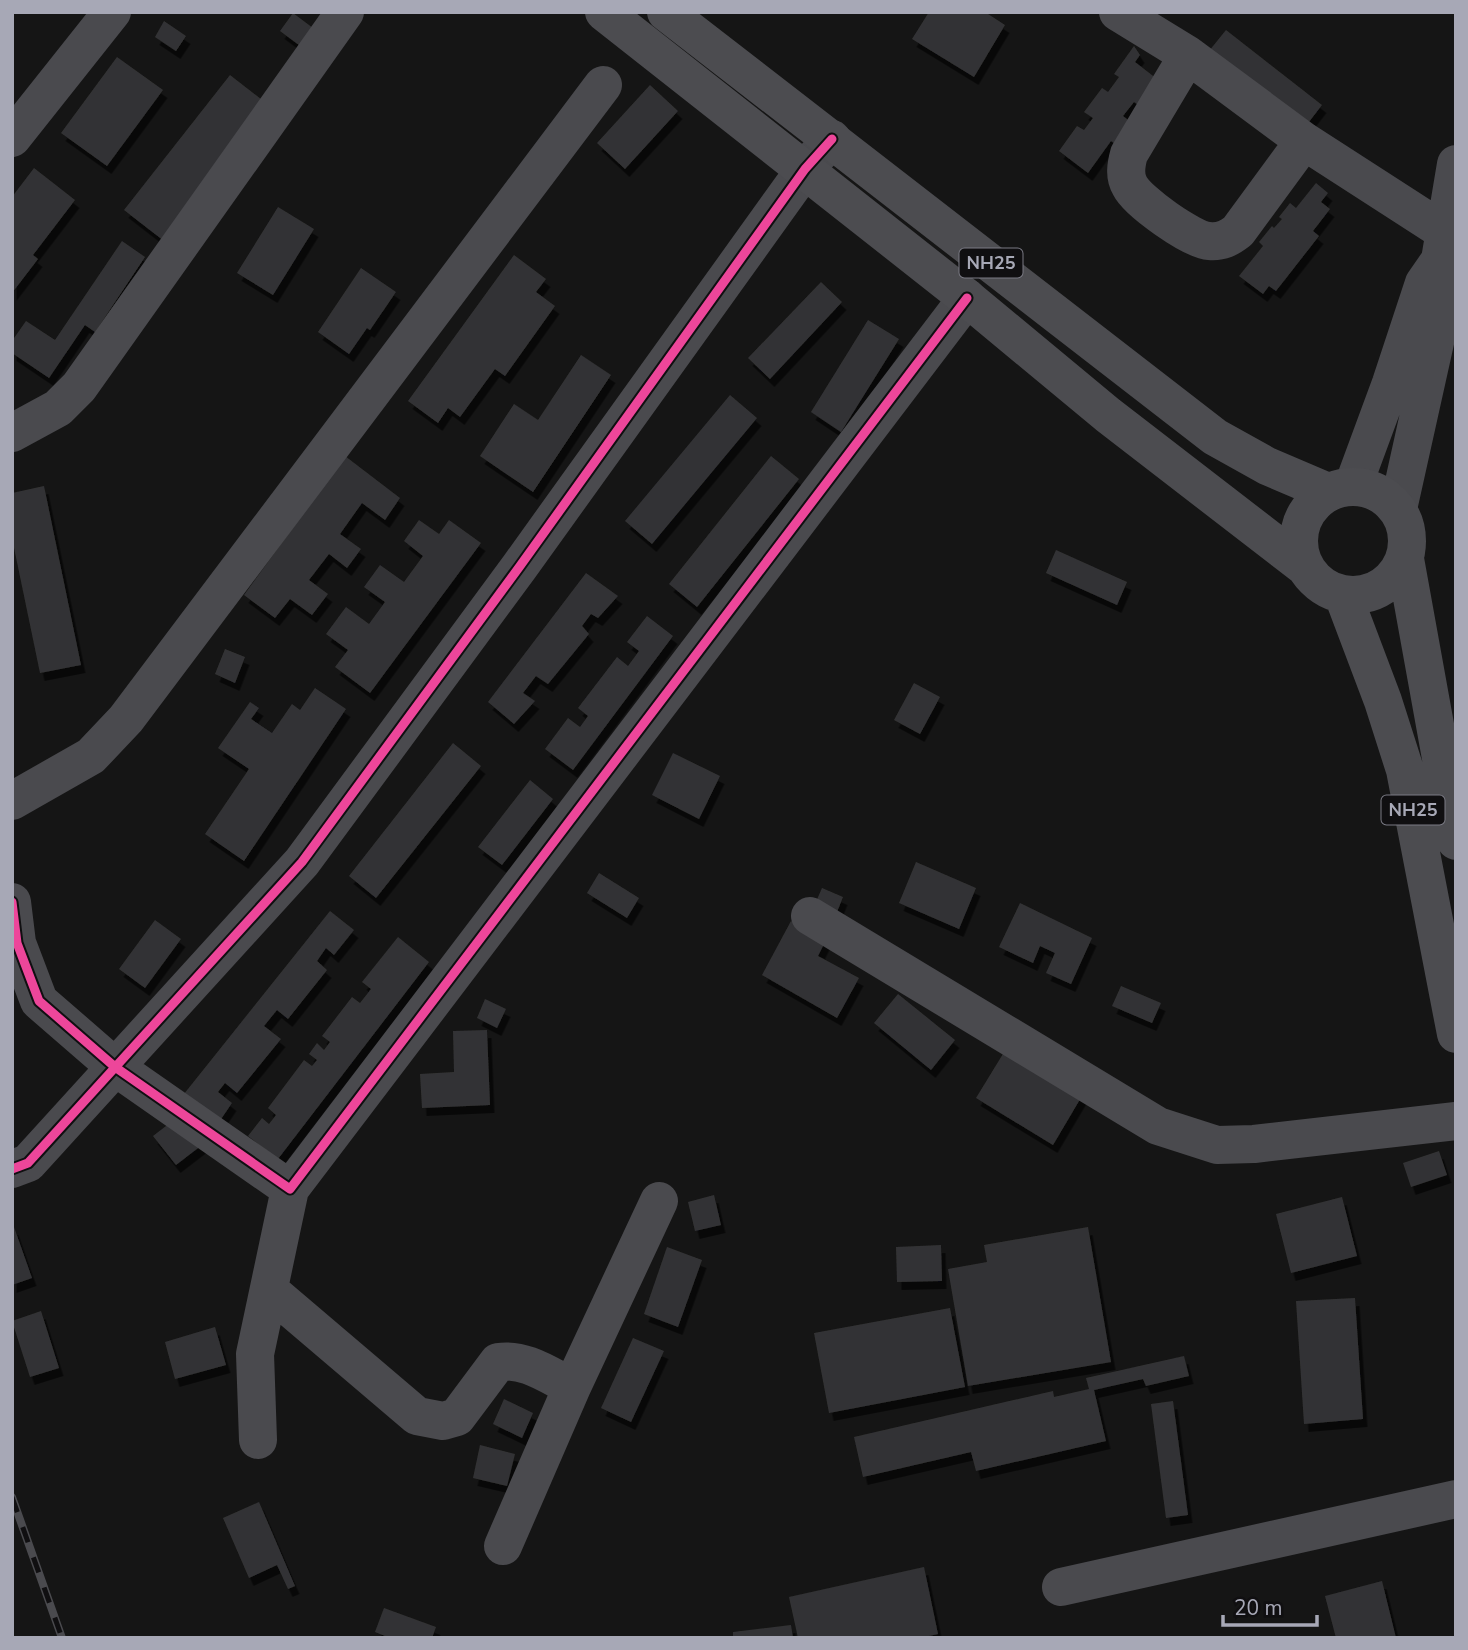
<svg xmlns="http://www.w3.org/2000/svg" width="1468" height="1650" font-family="'Nunito Sans',sans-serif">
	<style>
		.building { fill: #333334; filter: url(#shadow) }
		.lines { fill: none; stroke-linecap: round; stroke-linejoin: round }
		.minor { stroke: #4a4a4e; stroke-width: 38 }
		.major { stroke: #4c4c50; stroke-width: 38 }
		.rail-casing { stroke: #4a4a4e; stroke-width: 8 }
		.rail { stroke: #100f11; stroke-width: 5; stroke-dasharray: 16; stroke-linecap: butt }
		.cycleway-casing { stroke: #100f11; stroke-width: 13 }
		.cycleway { stroke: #ed469a; stroke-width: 9 }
		.labels { text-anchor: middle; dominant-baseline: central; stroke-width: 7; stroke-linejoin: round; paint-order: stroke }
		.shield { fill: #100f11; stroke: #7a7a84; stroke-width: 2 }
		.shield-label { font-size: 18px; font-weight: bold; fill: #a7a8b6 }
	</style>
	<defs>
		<filter id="shadow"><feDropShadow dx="4.5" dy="8" stdDeviation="0" flood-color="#0009"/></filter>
	</defs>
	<rect width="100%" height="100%" fill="#151515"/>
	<!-- building -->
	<path class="building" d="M 929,12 L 985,12 L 1005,25 L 974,77 L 912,39 Z
		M 293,13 L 321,34 L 307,51 L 280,31 Z
		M 164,21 L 186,36 L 176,51 L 155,37 Z
		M 1226,30 L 1322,105 L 1305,127 L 1205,56 Z
		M 1134,46 L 1140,55 L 1135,62 L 1157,79 L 1146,110 L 1134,102 L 1123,116 L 1133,124 L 1117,145 L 1111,141 L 1088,173 L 1059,151 L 1077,126 L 1084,130 L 1093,118 L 1084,112 L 1102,88 L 1108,92 L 1119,77 L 1114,74 Z
		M 117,57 L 163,90 L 107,166 L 61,133 Z
		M 230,75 L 270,106 L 164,241 L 124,210 Z
		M 650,85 L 678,111 L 625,169 L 597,143 Z
		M 34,168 L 75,200 L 33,255 L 38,259 L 12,293 L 12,197 Z
		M 1316,183 L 1328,193 L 1321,202 L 1330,209 L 1313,231 L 1319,236 L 1276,291 L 1269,286 L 1263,294 L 1239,276 L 1263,246 L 1259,242 L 1272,226 L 1274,228 L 1282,219 L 1279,217 L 1290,203 L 1296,208 Z
		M 278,207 L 314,229 L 273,295 L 237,273 Z
		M 122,241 L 145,257 L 95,332 L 85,325 L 49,378 L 12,353 L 12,341 L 26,321 L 55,340 Z
		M 514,255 L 546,279 L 536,292 L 555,306 L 505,376 L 495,369 L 460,417 L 448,408 L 438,423 L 408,401 Z
		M 361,268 L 396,292 L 370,330 L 367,328 L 349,354 L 318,332 Z
		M 821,282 L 842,302 L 770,379 L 748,358 Z
		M 868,320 L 899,339 L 841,432 L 811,412 Z
		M 581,355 L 611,375 L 533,492 L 480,456 L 514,404 L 538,420 Z
		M 730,395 L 757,418 L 652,544 L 625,521 Z
		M 345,456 L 400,498 L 385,520 L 362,503 L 340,534 L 361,549 L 347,568 L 329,554 L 309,580 L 328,594 L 312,615 L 290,599 L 275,618 L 244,595 Z
		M 771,456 L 799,479 L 697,607 L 669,584 Z
		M 44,486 L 81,665 L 40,673 L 12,538 L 12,493 Z
		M 419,520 L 439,534 L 449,520 L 481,543 L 370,693 L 335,667 L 348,650 L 326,634 L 346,607 L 369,624 L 385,602 L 364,587 L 380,565 L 404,582 L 423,556 L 404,541 Z
		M 1056,550 L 1127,582 L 1117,605 L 1046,573 Z
		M 586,573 L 618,596 L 598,618 L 591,614 L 582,626 L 589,634 L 548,684 L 536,676 L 523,693 L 535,701 L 514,724 L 488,702 Z
		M 647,616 L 673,636 L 573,770 L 545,749 L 568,718 L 580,727 L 588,716 L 578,708 L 617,657 L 628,666 L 639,651 L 627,642 Z
		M 225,649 L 245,657 L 235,683 L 215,674 Z
		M 914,683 L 940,697 L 920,734 L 894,720 Z
		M 315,688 L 346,709 L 244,861 L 205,834 L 249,769 L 218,748 L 250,702 L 259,708 L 251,719 L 272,733 L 292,704 L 300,710 Z
		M 453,743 L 481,766 L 376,898 L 349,876 Z
		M 673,753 L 720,776 L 699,819 L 652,795 Z
		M 530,780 L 553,799 L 502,865 L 478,847 Z
		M 916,862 L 976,888 L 959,929 L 899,903 Z
		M 599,873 L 639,898 L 627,918 L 587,893 Z
		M 822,888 L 843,897 L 837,912 L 815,904 Z
		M 1020,903 L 1092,938 L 1071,984 L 1046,973 L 1055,953 L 1040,946 L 1033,963 L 999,947 Z
		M 330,911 L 354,930 L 334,955 L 326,948 L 317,961 L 327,970 L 288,1019 L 277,1010 L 264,1026 L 281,1039 L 237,1093 L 225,1083 L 218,1092 L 232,1103 L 215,1128 L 176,1104 Z
		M 155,920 L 181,939 L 145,988 L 119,969 Z
		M 791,921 L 826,940 L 818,956 L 859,978 L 837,1018 L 762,975 Z
		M 398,937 L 429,962 L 278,1159 L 248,1136 L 262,1118 L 269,1124 L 276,1115 L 268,1108 L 304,1060 L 312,1066 L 317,1060 L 309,1054 L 317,1043 L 324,1050 L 330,1042 L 322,1036 L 352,997 L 360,1003 L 371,989 L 362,982 Z
		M 1121,986 L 1161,1003 L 1152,1023 L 1112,1006 Z
		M 898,994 L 955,1040 L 931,1070 L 874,1023 Z
		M 485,999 L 506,1009 L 497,1028 L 477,1018 Z
		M 487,1030 L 490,1105 L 422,1108 L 420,1074 L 454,1072 L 453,1031 Z
		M 1006,1049 L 1082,1096 L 1053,1145 L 976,1098 Z
		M 179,1116 L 202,1145 L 176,1165 L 153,1136 Z
		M 1439,1151 L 1447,1175 L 1411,1187 L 1403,1163 Z
		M 714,1195 L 721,1225 L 695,1231 L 688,1202 Z
		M 1342,1197 L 1357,1256 L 1291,1273 L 1276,1214 Z
		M 14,1227 L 32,1278 L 12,1285 L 12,1228 Z
		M 1088,1227 L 1111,1362 L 968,1386 L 948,1269 L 987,1262 L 984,1245 Z
		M 941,1245 L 942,1281 L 897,1282 L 896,1247 Z
		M 667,1247 L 702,1260 L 678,1327 L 644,1314 Z
		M 1355,1298 L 1363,1419 L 1304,1424 L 1296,1301 Z
		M 950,1308 L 965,1387 L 829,1413 L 814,1333 Z
		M 41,1311 L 59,1368 L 30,1377 L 12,1321 Z
		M 215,1327 L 226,1365 L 175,1379 L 165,1342 Z
		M 633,1338 L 664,1351 L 631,1422 L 601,1408 Z
		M 1184,1356 L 1189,1376 L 1146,1386 L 1143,1379 L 1094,1390 L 1106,1441 L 976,1471 L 971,1452 L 863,1477 L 854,1437 L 1053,1391 L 1054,1397 L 1089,1389 L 1086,1378 Z
		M 504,1399 L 533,1413 L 522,1438 L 493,1424 Z
		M 1173,1401 L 1188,1515 L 1166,1518 L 1151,1404 Z
		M 480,1445 L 515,1454 L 507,1486 L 473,1478 Z
		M 259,1502 L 295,1586 L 288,1589 L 277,1565 L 249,1578 L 223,1518 Z
		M 924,1567 L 938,1634 L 920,1638 L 798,1638 L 789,1597 Z
		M 1382,1581 L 1396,1638 L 1336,1638 L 1325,1596 Z
		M 384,1608 L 436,1627 L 432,1638 L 390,1638 L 375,1632 Z
		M 791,1625 L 793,1638 L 733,1638 L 733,1632 Z"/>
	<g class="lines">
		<!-- minor -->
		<path class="minor" d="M 1118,12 L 1188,55 L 1304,141 L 1445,232
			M 1188,55 L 1129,154 C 1126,165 1124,176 1130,186 C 1138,202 1192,240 1209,241 C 1222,242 1229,238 1238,231 L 1304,141
			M 12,138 L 112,12
			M 12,433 L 58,408 L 79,387 L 345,12
			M 1353,486 L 1391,383 L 1424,283 L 1440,260 L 1456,164
			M 1398,509 L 1448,284 L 1444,272
			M 12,801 L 91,756 L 126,719 L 603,85
			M 12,902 L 17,943 L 39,1001 L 115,1067 L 290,1189 L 967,298
			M 810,916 L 1158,1126 L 1217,1145 L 1254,1144 L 1456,1121
			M 12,1169 L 28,1163 L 302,862 L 520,566 L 805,169 L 832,139
			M 269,1290 L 417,1416 L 443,1421 L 457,1417 L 498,1362 C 525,1358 548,1375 572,1387 L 659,1201
			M 258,1440 L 255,1354 L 290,1189
			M 503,1546 L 572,1387
			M 1061,1587 L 1456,1499"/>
		<!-- major -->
		<path class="major" d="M 604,12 L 967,298 L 1108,415 L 1305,567
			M 666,12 L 1215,437 L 1267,466 L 1328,492
			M1299 541a54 54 0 1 1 108 0a54 54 0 1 1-108 0Z
			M 1405,559 L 1456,841
			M 1343,595 L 1383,701 L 1405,770 L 1456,1034"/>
		<!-- rail casing -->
		<g class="rail-casing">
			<path id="rail" d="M 12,1497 L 62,1638"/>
		</g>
		<!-- rail -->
		<use href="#rail" class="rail"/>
		<!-- cycleway casing -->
		<g class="cycleway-casing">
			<path id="cycleway" d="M 12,902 L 17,943 L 39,1001 L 115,1067 L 290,1189 L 967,298
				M 12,1169 L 28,1163 L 302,862 L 520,566 L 805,169 L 832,139"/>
		</g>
		<!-- cycleway -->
		<use href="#cycleway" class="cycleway"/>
	</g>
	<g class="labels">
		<!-- shield labels -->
		<g class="shield">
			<rect x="959.5" y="248.5" width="63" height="29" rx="5"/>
			<rect x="1381.5" y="795.5" width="63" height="29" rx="5"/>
		</g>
		<g class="shield-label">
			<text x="991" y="263">NH25</text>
			<text x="1413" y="810">NH25</text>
		</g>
	</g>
	<!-- border -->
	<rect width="1468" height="1650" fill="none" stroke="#a7a8b6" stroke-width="28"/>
	<!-- scale -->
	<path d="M1223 1615v10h94v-10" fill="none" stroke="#a7a8b6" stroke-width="3.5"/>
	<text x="1234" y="1615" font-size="21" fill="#a7a8b6" stroke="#100f11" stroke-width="5" paint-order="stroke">20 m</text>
</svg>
